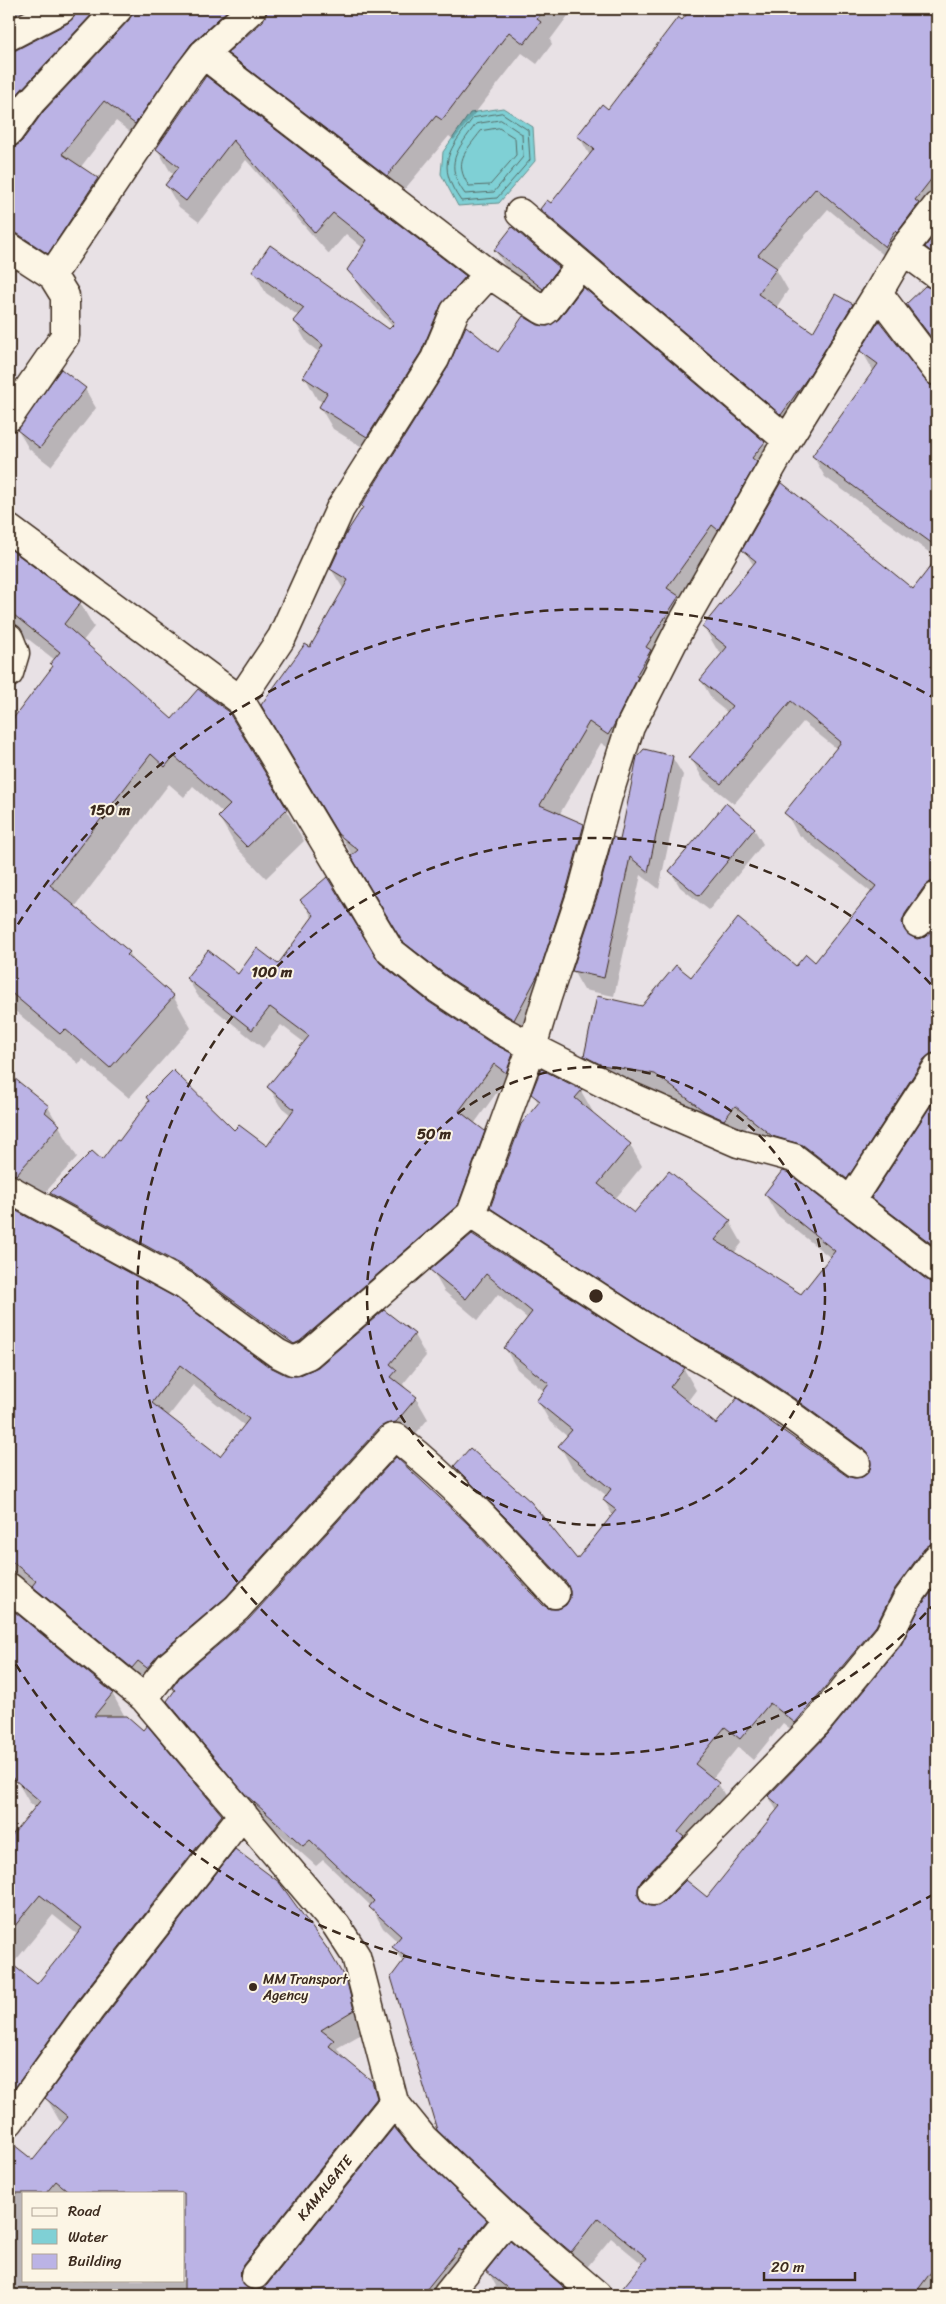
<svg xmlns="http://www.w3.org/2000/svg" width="946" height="2304" font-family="Sriracha,sans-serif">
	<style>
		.water { fill: #7fd0d5; stroke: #648e8c }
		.shadow { fill: #0003; fill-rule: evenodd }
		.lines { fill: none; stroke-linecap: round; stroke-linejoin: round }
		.shore { stroke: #566c67; stroke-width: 1 }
		.building { fill: #bbb3e5; stroke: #3b2a1e; fill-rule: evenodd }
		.street-casing { stroke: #3b2a1e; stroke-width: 31 }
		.street { stroke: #fcf5e5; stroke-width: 28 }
		.ring { fill: none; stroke: #3b2a1e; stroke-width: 2.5; stroke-dasharray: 9 6 }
		.poi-dot { fill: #3b2a1e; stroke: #fcf5e5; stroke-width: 2 }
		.labels { text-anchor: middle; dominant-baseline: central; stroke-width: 4; stroke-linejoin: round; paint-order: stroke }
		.poi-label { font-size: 14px; fill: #3b2a1e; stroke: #fcf5e5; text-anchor: start }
		.street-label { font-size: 14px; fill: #3b2a1e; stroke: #fcf5e5 }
		.centre { fill: #3b2a1e; stroke: #fcf5e5; stroke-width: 2.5 }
		.ring-label { font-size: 15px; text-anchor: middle; font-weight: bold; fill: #3b2a1e; stroke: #fcf5e5; stroke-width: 4; stroke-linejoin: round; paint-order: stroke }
	</style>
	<rect width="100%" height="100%" fill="#e8e1e5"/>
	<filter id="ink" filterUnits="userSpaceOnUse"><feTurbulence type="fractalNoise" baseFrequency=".02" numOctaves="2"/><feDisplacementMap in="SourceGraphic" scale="10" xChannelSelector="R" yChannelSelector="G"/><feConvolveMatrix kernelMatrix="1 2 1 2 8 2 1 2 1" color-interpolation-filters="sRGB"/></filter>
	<g filter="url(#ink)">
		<!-- water -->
		<path class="water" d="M 503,108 L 533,127 L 535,161 L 499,203 L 458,206 L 441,174 L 443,152 L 470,113 Z"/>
		<!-- shadow -->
		<path class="shadow" d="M 9,9 L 113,9 L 9,143 L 9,53 L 16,51 L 69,24 L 77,14 L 66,16 L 9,48 Z
			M 147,9 L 573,9 L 550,40 L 552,44 L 537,64 L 522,53 L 454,140 L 449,136 L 399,196 L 241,74 L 229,53 L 264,21 L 268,15 L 261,15 L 203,66 L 147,145 L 116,121 L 80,168 L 97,179 L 110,200 L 60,274 L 9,248 L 9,149 L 16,147 L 22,142 L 132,20 Z
			M 693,9 L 791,9 L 800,16 L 806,9 L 937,9 L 937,217 L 898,267 L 828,209 L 776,269 L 788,290 L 776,308 L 813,334 L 852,305 L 864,326 L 794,435 L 554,231 L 541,209 L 552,205 L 590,156 L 579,136 L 608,111 Z
			M 206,78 L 465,277 L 478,299 L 380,458 L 333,429 L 320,407 L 323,402 L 317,399 L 305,377 L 320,353 L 307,343 L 295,322 L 299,316 L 266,293 L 254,271 L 389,331 L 393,327 L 362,292 L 349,270 L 363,248 L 346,234 L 329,254 L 246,160 L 199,222 L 179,207 L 166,185 L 175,175 L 170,171 L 157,149 Z
			M 937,233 L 937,265 L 927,247 Z
			M 495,250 L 558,268 L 569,286 L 551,305 L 506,268 Z
			M 936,292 L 937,292 L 937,349 L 920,326 L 908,305 Z
			M 862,351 L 931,387 L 937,387 L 937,558 L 825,477 L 813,456 L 874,372 Z
			M 498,354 L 764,442 L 776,463 L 621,756 L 601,743 L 559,815 L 583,825 L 595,846 L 526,1040 L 416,962 L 275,726 L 310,649 L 344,590 L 331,569 L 364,508 L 362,506 Z
			M 85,389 L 96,408 L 51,466 L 29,449 L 18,430 Z
			M 9,550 L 80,603 L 94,627 L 82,642 L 120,711 L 9,624 Z
			M 744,550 L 913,591 L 937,560 L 937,909 L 915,940 L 926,938 L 937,923 L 937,1079 L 859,1199 L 785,1157 L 748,1126 L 736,1140 L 718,1132 L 668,1095 L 615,1086 L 598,1077 L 586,1056 L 643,1007 L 691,978 L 797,968 L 815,964 L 872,893 L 798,834 L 786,813 L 837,749 L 803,722 L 734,804 L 703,779 L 691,758 L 728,713 L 713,701 L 701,680 L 723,654 L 716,648 L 704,627 L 754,566 Z
			M 9,686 L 13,693 L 9,698 Z
			M 35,691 L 157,708 L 286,810 L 304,841 L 266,878 L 237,848 L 219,817 L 223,813 L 193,786 L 184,797 L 169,784 L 75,907 L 129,952 L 135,963 L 173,996 L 191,1028 L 129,1098 L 83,1059 L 79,1064 L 9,1006 L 9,726 Z
			M 672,757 L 683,775 L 659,889 L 641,875 L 614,996 L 584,990 L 573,971 L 599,894 L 621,841 Z
			M 726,805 L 754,829 L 763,844 L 709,910 L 680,887 L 671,872 Z
			M 302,900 L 429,1003 L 488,1042 L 512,1055 L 523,1074 L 505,1081 L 474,1124 L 484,1132 L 495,1151 L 468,1224 L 310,1360 L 62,1212 L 51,1194 L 92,1153 L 103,1161 L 120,1143 L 234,1132 L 267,1147 L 291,1115 L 280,1106 L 269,1087 L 305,1043 L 281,1025 L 263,1048 L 198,996 L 187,978 L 238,975 L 278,966 L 313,919 Z
			M 9,1074 L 48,1107 L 77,1157 L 42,1196 L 9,1169 Z
			M 581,1091 L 593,1112 L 591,1113 L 630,1145 L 642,1166 L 615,1199 L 635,1215 L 730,1222 L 742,1243 L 734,1253 L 801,1296 L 831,1258 L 777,1215 L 765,1194 L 927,1281 L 937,1284 L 937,1569 L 808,1743 L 783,1723 L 753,1760 L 738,1747 L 712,1779 L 718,1783 L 730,1805 L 650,1907 L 658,1907 L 686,1882 L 707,1898 L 777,1811 L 769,1797 L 829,1735 L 904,1643 L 921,1608 L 937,1586 L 937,1940 L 931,1935 L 907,1965 L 937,1989 L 937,2295 L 643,2295 L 633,2278 L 644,2265 L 611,2238 L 583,2272 L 451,2151 L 438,2129 L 403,1963 L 394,1947 L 398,1942 L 383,1928 L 371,1906 L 323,1860 L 316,1866 L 259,1815 L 181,1722 L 168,1701 L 176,1692 L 173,1688 L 543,1605 L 549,1610 L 558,1611 L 567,1606 L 571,1595 L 524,1543 L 467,1488 L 455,1466 L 577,1561 L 613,1516 L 604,1500 L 607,1496 L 572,1468 L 560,1446 L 568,1437 L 550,1422 L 538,1401 L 545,1392 L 517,1369 L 505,1348 L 528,1319 L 498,1294 L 478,1320 L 444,1291 L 432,1270 L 472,1235 L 637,1342 L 684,1369 L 696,1390 L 687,1402 L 716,1426 L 854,1480 L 862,1479 L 870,1473 L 872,1467 L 808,1420 L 504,1229 L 491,1208 L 539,1104 L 533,1094 Z
			M 937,1099 L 937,1259 L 885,1219 L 873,1198 Z
			M 9,1208 L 175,1299 L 267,1367 L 286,1376 L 299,1377 L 414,1335 L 426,1356 L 403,1384 L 408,1392 L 416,1398 L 428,1419 L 408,1443 L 398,1445 L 145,1688 L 46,1607 L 38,1592 L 9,1570 ZM 193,1385 L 245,1426 L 220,1458 L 168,1417 Z
			M 9,1627 L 56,1666 L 112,1693 L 124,1715 L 122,1718 L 221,1816 L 234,1837 L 9,2133 L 9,1841 L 36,1808 L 29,1802 L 17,1781 L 19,1778 L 9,1770 ZM 53,1915 L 78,1935 L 37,1985 L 11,1966 Z
			M 327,1952 L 358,2004 L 365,2032 L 337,2048 L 344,2059 L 371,2082 L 384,2103 L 252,2292 L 262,2291 L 412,2151 L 486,2221 L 498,2242 L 451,2295 L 9,2295 L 9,2143 L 33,2162 L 64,2124 L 59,2120 L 47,2099 ZM 24,2193 L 184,2193 L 184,2280 L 24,2280 Z
			M 510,2243 L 571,2295 L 488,2295 L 496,2286 L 488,2271 Z"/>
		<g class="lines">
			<!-- shore -->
			<path class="shore" d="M 502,113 L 528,130 L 530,160 L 497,198 L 461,201 C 435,164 449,150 473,118 Z
				M 501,120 L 522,134 L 523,157 L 494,192 L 465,194 C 443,164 457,150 476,124 Z
				M 499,128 L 515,138 L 516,155 L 490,185 L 469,186 C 453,162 465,152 481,131 Z"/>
		</g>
		<!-- building -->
		<path class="building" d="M 76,9 L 95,11 L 20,91 L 9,106 L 9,52 L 16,50 L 68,23 L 74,17 Z
			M 133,9 L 229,9 L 191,44 L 135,124 L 104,101 L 62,154 L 98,178 L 48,254 L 18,234 L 9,232 L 9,147 L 16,146 L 22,141 L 43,112 L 129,20 Z
			M 267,9 L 545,9 L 537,19 L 541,22 L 524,44 L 509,32 L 442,120 L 436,116 L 387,176 L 227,53 L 263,21 Z
			M 691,9 L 937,9 L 937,172 L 915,200 L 919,203 L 897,233 L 895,231 L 885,247 L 816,188 L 758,255 L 777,268 L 758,294 L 813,332 L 835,294 L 853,304 L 808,377 L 781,415 L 540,209 L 547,200 L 551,203 L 594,149 L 577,136 L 602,104 L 608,109 L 678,17 L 682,20 Z
			M 206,76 L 466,276 L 441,305 L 421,352 L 367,437 L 319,407 L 327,393 L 303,377 L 323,345 L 293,321 L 304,308 L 252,271 L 270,245 L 389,329 L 395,323 L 347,270 L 367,240 L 333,213 L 315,233 L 233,140 L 186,201 L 165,185 L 179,167 L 156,149 Z
			M 512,227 L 559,267 L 542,291 L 543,289 L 494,250 Z
			M 937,231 L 937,256 L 925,247 Z
			M 925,286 L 937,290 L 937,345 L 906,304 Z
			M 583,287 L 765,442 L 752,458 L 757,462 L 718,530 L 712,525 L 667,588 L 679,596 L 646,647 L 651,650 L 636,676 L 638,677 L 613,727 L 608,735 L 589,722 L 540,805 L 584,824 L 568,884 L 539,973 L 514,1020 L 447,976 L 402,941 L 351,856 L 358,850 L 338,834 L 261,705 L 305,644 L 310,647 L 348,580 L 330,569 L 347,532 L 363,507 L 361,506 L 448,367 L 466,326 L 498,352 L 523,316 L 538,325 L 548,326 L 559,319 Z
			M 879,321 L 925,380 L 930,385 L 937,386 L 937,547 L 812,456 L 878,364 L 860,351 Z
			M 61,369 L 86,388 L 40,448 L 17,430 Z
			M 781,482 L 913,589 L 937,558 L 937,881 L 930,882 L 924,887 L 905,914 L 902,922 L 904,929 L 909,935 L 917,939 L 925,937 L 937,923 L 937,1052 L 930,1054 L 924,1059 L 847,1179 L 803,1145 L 772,1136 L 735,1106 L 724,1120 L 704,1111 L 655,1074 L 602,1065 L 584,1056 L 597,996 L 642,1006 L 676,965 L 691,977 L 738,918 L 796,966 L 806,954 L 815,962 L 876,886 L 784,813 L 841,742 L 791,701 L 721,784 L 689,758 L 732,706 L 700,680 L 727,647 L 702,627 L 756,561 L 742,550 Z
			M 9,548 L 81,602 L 64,624 L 172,719 L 198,689 L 228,711 L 287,809 L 247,847 L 218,817 L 230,805 L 174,756 L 165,767 L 151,754 L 50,885 L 130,952 L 127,955 L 174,996 L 110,1068 L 65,1029 L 60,1034 L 9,991 L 9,724 L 53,666 L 50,664 L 60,652 L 9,611 Z
			M 644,749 L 673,756 L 648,872 L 630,857 L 604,978 L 572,971 L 598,894 L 613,837 L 620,840 L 637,757 Z
			M 726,803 L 755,828 L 699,896 L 669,871 Z
			M 327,877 L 380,963 L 429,1002 L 488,1041 L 513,1054 L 506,1073 L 494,1064 L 459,1111 L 485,1131 L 458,1205 L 300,1341 L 294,1344 L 192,1271 L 50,1193 L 92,1151 L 102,1160 L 117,1140 L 119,1141 L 149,1101 L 146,1097 L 173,1070 L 234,1130 L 239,1125 L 267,1146 L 294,1109 L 267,1087 L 309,1036 L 270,1007 L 252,1030 L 186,978 L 208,950 L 238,974 L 257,948 L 278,964 L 314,915 L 300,900 Z
			M 541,1069 L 582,1090 L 575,1098 L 631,1144 L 598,1184 L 634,1213 L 669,1171 L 731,1221 L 715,1240 L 801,1294 L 835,1251 L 764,1194 L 782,1171 L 787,1172 L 927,1280 L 937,1283 L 937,1539 L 924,1549 L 894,1590 L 876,1626 L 795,1723 L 770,1703 L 740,1739 L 725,1727 L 695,1764 L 719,1783 L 678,1832 L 684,1837 L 642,1880 L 638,1888 L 638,1896 L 642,1902 L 650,1906 L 658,1906 L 664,1902 L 686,1880 L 707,1897 L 780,1806 L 768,1796 L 828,1734 L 901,1645 L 920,1607 L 937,1585 L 937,2264 L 914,2295 L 617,2295 L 647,2258 L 598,2218 L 571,2252 L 518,2207 L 437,2130 L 391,1977 L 406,1957 L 392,1947 L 401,1936 L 369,1907 L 374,1901 L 310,1840 L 303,1846 L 245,1794 L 167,1701 L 175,1690 L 172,1688 L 180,1677 L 249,1619 L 396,1457 L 468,1524 L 543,1605 L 550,1609 L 558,1609 L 566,1605 L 570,1598 L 570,1591 L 567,1583 L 510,1522 L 454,1466 L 470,1448 L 531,1502 L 577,1559 L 616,1510 L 603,1500 L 611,1489 L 558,1446 L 572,1430 L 536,1401 L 549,1384 L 504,1348 L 532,1312 L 486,1274 L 466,1299 L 430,1270 L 472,1234 L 638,1341 L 685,1368 L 670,1387 L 716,1424 L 737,1398 L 847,1476 L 854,1478 L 862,1477 L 869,1472 L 871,1465 L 870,1457 L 866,1451 L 795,1399 L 744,1365 L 654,1315 L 490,1208 L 521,1124 L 540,1101 L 531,1094 Z
			M 9,1074 L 49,1106 L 45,1112 L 60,1125 L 16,1175 L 9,1173 Z
			M 937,1096 L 937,1248 L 871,1198 Z
			M 9,1207 L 176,1298 L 268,1366 L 286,1375 L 298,1376 L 318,1367 L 384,1310 L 415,1334 L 390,1364 L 397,1370 L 391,1377 L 417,1397 L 396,1422 L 386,1424 L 380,1427 L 226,1597 L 159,1654 L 147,1668 L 138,1661 L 132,1668 L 32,1586 L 36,1581 L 9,1559 ZM 180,1365 L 249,1419 L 220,1456 L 152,1403 Z
			M 15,1612 L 113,1693 L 94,1716 L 127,1716 L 143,1730 L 147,1725 L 222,1815 L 77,2001 L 9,2096 L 9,1962 L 37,1984 L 82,1928 L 40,1895 L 9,1933 L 9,1839 L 40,1801 L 9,1775 L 9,1621 Z
			M 235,1849 L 279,1882 L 329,1951 L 347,1982 L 354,2010 L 321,2030 L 334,2040 L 329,2046 L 372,2081 L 377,2098 L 243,2265 L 240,2273 L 241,2281 L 246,2287 L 253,2290 L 261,2289 L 267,2285 L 394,2127 L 413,2150 L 487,2220 L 462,2251 L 459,2249 L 422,2295 L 184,2295 L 184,2193 L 71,2193 L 56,2181 L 46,2193 L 9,2193 L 9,2141 L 33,2160 L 68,2117 L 45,2098 L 102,2020 Z
			M 510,2241 L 573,2295 L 516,2295 L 486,2271 Z"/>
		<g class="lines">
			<!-- street casing -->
			<g class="street-casing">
				<path id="street" d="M 9,36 L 61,9
					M 203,54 L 489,274 L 541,309 L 545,311 L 548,308 L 580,265
					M 9,132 L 31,102 L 118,9
					M 520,213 L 787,440
					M 9,247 L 52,275 L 65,296 L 65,336 L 9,417
					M 903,250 L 937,275
					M 52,275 L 186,76 L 203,54 L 252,9
					M 878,293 L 937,371
					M 9,529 L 240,700 L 390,951 L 438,989 L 497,1028 L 532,1047 L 625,1094 L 738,1143 L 794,1158 L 937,1268
					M 9,638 L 15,653 L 9,673
					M 240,700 L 282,637 L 340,509 L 435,359 L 455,311 L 489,274
					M 918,923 L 937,896
					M 9,1189 L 184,1285 L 277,1353 L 293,1361 L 308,1355 L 471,1214 L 532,1047 L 547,997 L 583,889 L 608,796 L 630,727 L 682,624 L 787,440 L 878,293 L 903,250 L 937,206
					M 850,1202 L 937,1068
					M 471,1214 L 646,1328 L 736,1379 L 786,1412 L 856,1463
					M 9,1587 L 144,1698 L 336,1925 L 356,1956 L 394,2102 L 424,2139 L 508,2219 L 597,2295
					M 144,1698 L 169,1666 L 237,1608 L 392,1438 L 397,1438 C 456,1485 505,1539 555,1594
					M 653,1891 L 816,1724 L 889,1635 L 907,1599 L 937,1558
					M 9,2122 L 89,2011 L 243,1814
					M 255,2275 L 394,2102
					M 447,2295 L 508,2219"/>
			</g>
			<!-- street -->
			<use href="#street" class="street"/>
		</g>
	</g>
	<!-- distance rings -->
	<g class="ring">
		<circle cx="596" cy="1296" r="229"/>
		<path d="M936 1602A458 458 0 1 1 936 990"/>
		<path d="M934 1894A687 687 0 0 1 10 1655M10 937A687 687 0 0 1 934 698"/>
	</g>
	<!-- markers -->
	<circle class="poi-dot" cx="253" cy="1987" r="5"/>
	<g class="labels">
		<!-- poi labels -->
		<g class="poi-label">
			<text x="263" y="1979">MM Transport<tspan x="263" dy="16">Agency</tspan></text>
		</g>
		<!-- street labels -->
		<g class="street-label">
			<text transform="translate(325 2188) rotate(-51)">KAMALGATE</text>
		</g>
	</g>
	<circle cx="596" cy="1296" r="8" class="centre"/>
	<g class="ring-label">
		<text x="110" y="815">150 m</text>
		<text x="272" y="977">100 m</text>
		<text x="434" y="1139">50 m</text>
	</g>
	<!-- margin -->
	<rect width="946" height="2304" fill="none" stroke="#fcf5e5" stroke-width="30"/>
	<rect x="15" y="15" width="916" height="2274" fill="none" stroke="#3b2a1e" stroke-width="2" filter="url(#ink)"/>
	<!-- legend -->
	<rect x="22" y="2192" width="162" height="90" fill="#fcf5e5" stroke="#afa495"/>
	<rect x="32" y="2208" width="25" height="8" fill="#fcf5e5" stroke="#afa495"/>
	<text x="68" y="2216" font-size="15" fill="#3b2a1e">Road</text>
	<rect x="32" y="2229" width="25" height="15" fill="#7fd0d5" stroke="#afa495"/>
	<text x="68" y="2242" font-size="15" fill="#3b2a1e">Water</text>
	<rect x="32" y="2254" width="25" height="15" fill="#bbb3e5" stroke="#afa495"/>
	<text x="68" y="2266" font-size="15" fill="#3b2a1e">Building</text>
	<!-- scale -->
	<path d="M764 2272v8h91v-8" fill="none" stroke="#3b2a1e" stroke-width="2.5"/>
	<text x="771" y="2272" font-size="15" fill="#3b2a1e" stroke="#fcf5e5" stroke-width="4" paint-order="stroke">20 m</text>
</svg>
